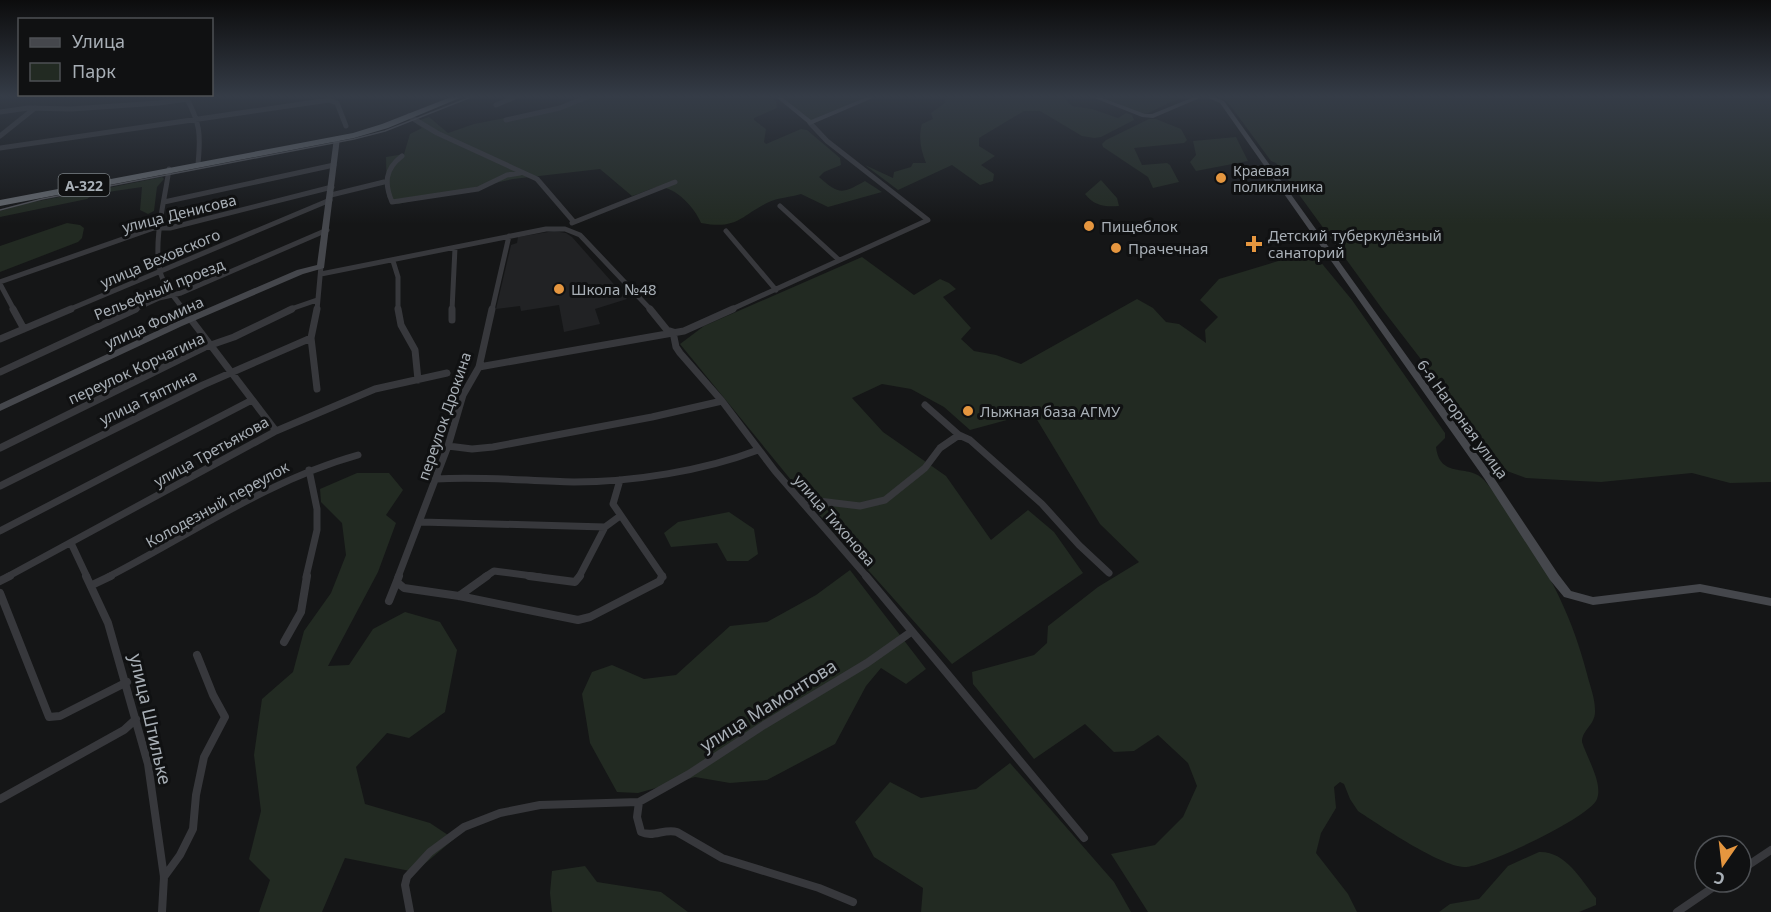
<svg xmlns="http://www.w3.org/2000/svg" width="1771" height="912" font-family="'Noto Sans',sans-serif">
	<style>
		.built { fill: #212224 }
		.green { fill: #222a22 }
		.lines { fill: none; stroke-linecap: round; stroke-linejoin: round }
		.street-far2 { stroke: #37383c; stroke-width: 5 }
		.street-far1 { stroke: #37383c; stroke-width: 7 }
		.street { stroke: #37383c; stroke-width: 8 }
		.secondary { fill: #45474c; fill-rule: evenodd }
		.highway { fill: #63676c; fill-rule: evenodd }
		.tram { stroke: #4e5055; stroke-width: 1.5 }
		.poi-dot { fill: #e5963f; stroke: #101112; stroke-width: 2 }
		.labels { text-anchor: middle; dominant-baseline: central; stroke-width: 6; stroke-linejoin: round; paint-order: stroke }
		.far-poi-label { font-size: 14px; fill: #a8afb6; stroke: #101112; text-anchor: start }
		.shield { fill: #101112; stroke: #7a8085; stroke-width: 1.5 }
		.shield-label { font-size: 14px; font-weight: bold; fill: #a8afb6 }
		.street-label { font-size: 15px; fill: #a8afb6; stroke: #101112 }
		.poi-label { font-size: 15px; fill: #a8afb6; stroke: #101112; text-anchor: start }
		.near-street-label { font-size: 18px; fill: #a8afb6; stroke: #101112 }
	</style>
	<rect width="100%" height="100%" fill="#151617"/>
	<!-- built -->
	<path class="built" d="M 554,231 L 566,233 L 572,237 L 627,299 L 595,309 L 600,324 L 564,332 L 559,305 L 521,311 L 520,306 L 496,309 L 511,245 L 517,243 L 518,237 Z"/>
	<!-- green -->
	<path class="green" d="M 581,97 L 771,97 L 776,101 L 777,108 L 754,118 L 754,120 L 766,129 L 764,142 L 766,144 L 801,129 L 807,130 L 840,158 L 841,165 L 824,172 L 819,177 C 839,195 842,194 865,181 L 882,192 L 828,207 L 801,194 C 792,197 776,198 769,202 C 740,216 738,230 701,223 C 695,208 676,187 659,187 C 650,188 640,194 632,196 L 600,169 L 513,179 L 398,204 L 387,197 L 386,157 L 404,154 L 410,134 L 422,128 L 414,122 L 429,117 L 448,133 L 474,124 L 551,109 Z
		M 783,97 L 868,97 L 811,121 Z
		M 945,97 L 1063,97 L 1072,106 L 1092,109 L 1118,118 L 1126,113 L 1132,115 L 1134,120 L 1101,137 L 1094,138 L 1082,136 L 1040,111 L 1024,111 L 979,138 L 979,146 L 995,156 L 981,165 L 994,174 L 993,181 L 980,185 L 952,165 L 898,190 L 865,165 L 893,178 L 894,172 L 911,167 L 913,163 L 926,163 C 921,151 918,137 922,124 L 933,119 L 931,113 L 945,103 Z
		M 1103,97 L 1191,97 L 1173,101 L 1144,115 Z
		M 1221,97 L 1771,97 L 1771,482 L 1730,483 L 1692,473 L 1601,482 L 1579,481 L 1526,478 L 1507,471 L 1383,310 L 1276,163 L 1271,161 L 1230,105 Z
		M 1149,119 L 1156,119 L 1181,129 L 1187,140 L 1184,143 L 1134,148 L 1142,165 L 1167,163 L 1170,165 L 1179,182 L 1153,188 L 1148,177 L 1103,147 L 1102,144 L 1106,140 Z
		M 1236,137 L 1248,161 L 1196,171 L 1190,162 L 1196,155 L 1193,141 Z
		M 162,177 L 164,179 L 157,187 L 154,211 L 148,214 L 140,210 L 142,187 L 101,193 L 103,189 Z
		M 1101,180 L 1117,198 L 1119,206 C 1105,207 1094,206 1085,194 Z
		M 85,192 L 94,194 L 87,199 L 0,217 L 0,211 L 28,203 Z
		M 67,223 L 80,225 L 84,228 L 82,238 L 78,242 L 0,272 L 0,246 Z
		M 1308,252 L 1314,254 L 1352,300 L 1445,433 L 1445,438 L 1436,447 C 1440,480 1469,463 1484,480 C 1493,490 1501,503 1509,514 C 1546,566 1571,612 1587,674 C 1590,686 1595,698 1595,710 C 1596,725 1582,729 1582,742 C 1587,758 1603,783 1597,799 C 1591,817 1483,868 1464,867 C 1440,866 1379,825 1358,811 L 1350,799 L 1344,784 L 1340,782 L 1334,787 L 1336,808 L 1321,833 L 1316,853 L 1348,894 L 1357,912 L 1148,912 L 1111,854 L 1155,845 L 1183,817 L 1197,786 L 1188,763 L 1158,735 L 1134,751 L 1114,752 L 1085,724 L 1034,759 L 973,684 L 972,672 L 1034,655 L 1047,643 L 1048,626 L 1098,587 L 1139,562 L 1100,524 L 1033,413 L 970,430 L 944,407 L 911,389 L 882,384 L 852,398 L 883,432 L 946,476 L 991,540 L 1028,510 L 1054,532 L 1083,573 L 952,664 L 827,524 L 680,344 L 704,326 L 862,257 L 914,295 L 940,279 L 949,283 L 956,289 L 943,297 L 971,328 L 961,339 L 974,351 L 996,355 L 1021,364 L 1137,299 L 1153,308 L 1166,322 L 1179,324 L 1206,343 L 1205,330 L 1218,317 L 1200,300 L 1219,279 Z
		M 357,473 L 389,473 L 403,490 L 386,515 L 396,523 L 378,572 L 328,666 L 349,665 L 373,629 L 405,612 L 440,622 L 457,650 L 445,712 L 409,738 L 387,733 L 356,767 L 365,804 L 430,823 L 454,839 L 415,872 L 345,858 L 322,912 L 259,912 L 270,880 L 249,859 L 261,811 L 254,755 L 262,699 L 293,672 L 304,631 L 331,593 L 346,555 L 342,523 L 321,502 L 320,489 Z
		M 729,512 L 754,529 L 758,554 L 748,561 L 727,561 L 717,543 L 671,547 L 664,533 L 678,522 Z
		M 850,570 L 926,669 L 906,684 L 881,668 L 866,686 L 835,744 L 767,780 L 730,783 L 695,777 L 638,793 L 617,792 L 590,743 L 582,694 L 592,672 L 612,665 L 644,679 L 676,675 L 730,626 L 767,622 L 816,595 Z
		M 1010,763 L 1114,882 L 1131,912 L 921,912 L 923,888 L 874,857 L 855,822 L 890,782 L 921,798 L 976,789 Z
		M 1539,852 C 1566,851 1580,879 1596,898 L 1596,905 L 1579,912 L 1439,912 L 1450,904 L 1479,899 L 1508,866 Z
		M 585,866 L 597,882 L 661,892 L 688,912 L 552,912 L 550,893 L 552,871 Z"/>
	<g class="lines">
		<!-- street-far2 -->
		<path class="street-far2" d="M 186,97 C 200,123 201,134 198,164
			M 496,105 L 515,97
			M 0,112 L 28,108 L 71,109 L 159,103 L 187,99
			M 409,116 L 437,133 L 537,179 L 574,222
			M 506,120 L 560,108 L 587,97
			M 0,136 L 35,108
			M 0,148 L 329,100 L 337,103 L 346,126
			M 402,156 C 385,169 384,183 392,202 L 478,189 L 507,175 L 520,173
			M 169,169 C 165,199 153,241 160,271 C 163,285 176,299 184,310
			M 331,195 L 384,182
			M 164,202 L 334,165
			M 780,206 L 839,260
			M 572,223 L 675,182
			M 726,231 L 776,290
			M 393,261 L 398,277 L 398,310
			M 321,274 L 546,229 L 565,229 L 580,235 L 651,310
			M 0,282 L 154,228 L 170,228 L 332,187
			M 0,284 L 14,310
			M 68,310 L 330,200
			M 133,310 L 159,298 L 181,293 L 327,230
			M 288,310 L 317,300
			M 317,310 L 321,266
			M 452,310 L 455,248
			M 492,310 L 509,236
			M 730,310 L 928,220 L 827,141 L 810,123"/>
		<!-- street-far1 -->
		<path class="street-far1" d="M 13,309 L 24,329
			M 183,309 L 276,431
			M 317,309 L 311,338 L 317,389
			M 398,309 L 401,325 L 415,350 L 418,380
			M 650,309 L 667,330 L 673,332
			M 452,320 L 452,309
			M 673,332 L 676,347 L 680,353 L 722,401 L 775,471 L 867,577
			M 0,339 L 71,309
			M 479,367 L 684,331 L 733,309
			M 0,372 L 136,309
			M 925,405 L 959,435 L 970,440 L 1042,504 L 1079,545 L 1109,573
			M 448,446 L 472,449 L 493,447 L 652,417 L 722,401
			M 0,448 L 205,347 L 234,337 L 292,309
			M 436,479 C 482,476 527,481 574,482 C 632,482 703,471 758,450
			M 620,480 L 613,504 L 663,577
			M 0,486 L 203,385 L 311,338
			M 802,499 L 860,506 L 885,500 L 925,468 L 940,448 L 959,435
			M 421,522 L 605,527 L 620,516
			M 0,531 L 252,400
			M 71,543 L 87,577
			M 7,577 L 276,431 L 375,389 L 447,373
			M 108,577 C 190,535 268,480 358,455
			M 306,577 L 317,530 L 317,509 L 309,470
			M 398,577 L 448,446 L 463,395 L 479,367 L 492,309
			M 485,577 L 494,571 L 540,577
			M 579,577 L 605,527"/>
		<!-- street -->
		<path class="street" d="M 86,576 L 108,623 L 148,764 L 164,877 L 162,912
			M 529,576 L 575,582 L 580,576
			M 866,576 L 1084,838
			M 0,581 L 10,576
			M 398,583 L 404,588 L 459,596 L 578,620 L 590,617 L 660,581 L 662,576
			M 92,585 L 111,576
			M 0,593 L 49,717 L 60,716 L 127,682
			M 459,596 L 487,576
			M 389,601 L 399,576
			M 284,642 L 301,612 L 307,576
			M 0,799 L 124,730 L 136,719
			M 639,802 L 637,817 L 641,832 C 653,838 665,828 677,832 L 722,858 L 819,888 L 853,902
			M 1741,870 L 1771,850
			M 164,877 L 180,855 L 193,829 L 196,795 L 204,757 L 225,717 L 213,695 L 197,655
			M 410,912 L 405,885 L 407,877 L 430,852 L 464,827 L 500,813 L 540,805 L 639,802 L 689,774 L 764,725 L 867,663 L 911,632
			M 1677,912 L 1721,882"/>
		<!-- secondary -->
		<path class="secondary" d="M 776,97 L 782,97 L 811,120 L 867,97 L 875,97 L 810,125 Z
			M 1092,97 L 1100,97 L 1145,114 L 1152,114 L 1194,97 L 1202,97 L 1153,118 L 1142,117 Z
			M 1206,97 L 1214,97 L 1224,101 L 1490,472 L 1558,574 L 1571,591 L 1593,597 L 1700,584 L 1771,598 L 1771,606 L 1700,592 L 1593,605 L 1564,597 L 1550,580 L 1484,478 L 1220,103 Z
			M 337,136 L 340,138 L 324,268 L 303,274 L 182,326 L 0,411 L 0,404 L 176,322 L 297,270 L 317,265 L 334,138 Z"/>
		<!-- highway -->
		<path class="highway" d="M 451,97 L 462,97 L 388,128 L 354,138 L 0,206 L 0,200 L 353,133 L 382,124 Z"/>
		<!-- tram -->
		<path class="tram" d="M 0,210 L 42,199 L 354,139 L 385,131 L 471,97"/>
	</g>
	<!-- sky -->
	<linearGradient id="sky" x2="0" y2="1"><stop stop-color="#0c0c0d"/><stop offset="0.43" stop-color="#353c47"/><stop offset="1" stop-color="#353c47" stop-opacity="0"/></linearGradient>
	<rect width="1771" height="224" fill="url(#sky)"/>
	<!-- markers -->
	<g class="poi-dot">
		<circle cx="1221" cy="178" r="6"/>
		<circle cx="1089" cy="226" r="6"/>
		<path d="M1251 235h6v6h6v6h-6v6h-6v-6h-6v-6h6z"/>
		<circle cx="1116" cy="248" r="6"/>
		<circle cx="559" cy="289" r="6"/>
		<circle cx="968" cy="411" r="6"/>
	</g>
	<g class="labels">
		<!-- far-poi labels -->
		<g class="far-poi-label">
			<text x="1233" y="170">Краевая<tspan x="1233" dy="16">поликлиника</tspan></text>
		</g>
		<!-- shield labels -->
		<rect class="shield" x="58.5" y="174" width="51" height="22" rx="4.5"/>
		<g class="shield-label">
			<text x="84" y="185">А-322</text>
		</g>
		<!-- street labels -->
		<g class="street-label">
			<text transform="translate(179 213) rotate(-14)">улица Денисова</text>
			<text transform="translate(160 258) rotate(-23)">улица Веховского</text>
			<text transform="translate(159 289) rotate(-22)">Рельефный проезд</text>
			<text transform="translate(154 322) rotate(-24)">улица Фомина</text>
			<text transform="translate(136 368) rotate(-25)">переулок Корчагина</text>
			<text transform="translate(148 397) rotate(-26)">улица Тяптина</text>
			<text transform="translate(444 416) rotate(-71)">переулок Дрокина</text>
			<text transform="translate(1463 419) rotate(54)">6-я Нагорная улица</text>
			<text transform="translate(211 451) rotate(-29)">улица Третьякова</text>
			<text transform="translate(217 504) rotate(-29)">Колодезный переулок</text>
			<text transform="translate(835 520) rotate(49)">улица Тихонова</text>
		</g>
		<!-- poi labels -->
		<g class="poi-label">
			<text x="1101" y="226">Пищеблок</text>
			<text x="1268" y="235">Детский туберкулёзный<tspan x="1268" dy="17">санаторий</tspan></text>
			<text x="1128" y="248">Прачечная</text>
			<text x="571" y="289">Школа №48</text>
			<text x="980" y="411">Лыжная база АГМУ</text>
		</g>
		<!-- near-street labels -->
		<g class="near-street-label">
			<text transform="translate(768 705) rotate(-32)">улица Мамонтова</text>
			<text transform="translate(151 719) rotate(77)">улица Штильке</text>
		</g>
	</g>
	<!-- legend -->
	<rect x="18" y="18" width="195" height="78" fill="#101112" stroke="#4d5054" stroke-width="1.5"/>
	<rect x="30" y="38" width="30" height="9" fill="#45474c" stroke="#4d5054" stroke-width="1.5"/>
	<text x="72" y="48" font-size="18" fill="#a8afb6">Улица</text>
	<rect x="30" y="63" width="30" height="18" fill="#222a22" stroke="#4d5054" stroke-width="1.5"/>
	<text x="72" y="78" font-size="18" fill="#a8afb6">Парк</text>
	<!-- north arrow -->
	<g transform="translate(1723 864) rotate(194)"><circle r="28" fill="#101112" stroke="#4d5054" stroke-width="1.5"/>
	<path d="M0-4.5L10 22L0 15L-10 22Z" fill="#e5963f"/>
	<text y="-9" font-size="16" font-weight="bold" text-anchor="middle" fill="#a8afb6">С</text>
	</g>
</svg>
